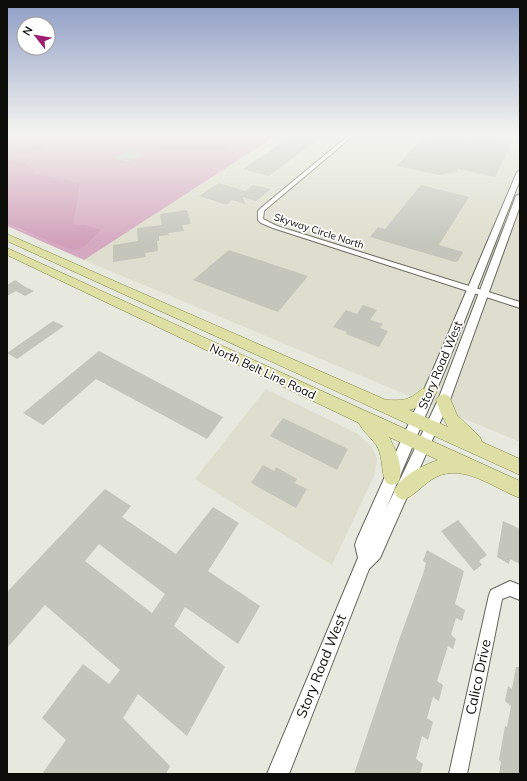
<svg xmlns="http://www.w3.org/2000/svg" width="527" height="781" font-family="Mulish,sans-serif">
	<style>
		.built { fill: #dddecd }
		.green { fill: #d5a9c0 }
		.forest { fill: #d09fb9 }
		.building { fill: #c4c5bb; fill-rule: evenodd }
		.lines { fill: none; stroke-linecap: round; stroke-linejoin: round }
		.minor-casing { stroke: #64655c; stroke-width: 2 }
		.tertiary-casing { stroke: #64655c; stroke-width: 2 }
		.primary-casing { stroke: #858847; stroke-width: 1 }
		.minor { fill: #fff; fill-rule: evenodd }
		.tertiary { fill: #fff; fill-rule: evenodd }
		.primary { fill: #dddfa4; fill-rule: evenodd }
		.labels { text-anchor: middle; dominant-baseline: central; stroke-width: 3.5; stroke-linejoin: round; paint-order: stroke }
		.far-street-label { font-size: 10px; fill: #0c0c09; stroke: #fff }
		.street-label { font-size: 12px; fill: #0c0c09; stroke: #fff }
		.near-street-label { font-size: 14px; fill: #0c0c09; stroke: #fff }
	</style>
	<rect width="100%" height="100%" fill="#e7e8de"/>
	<!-- built -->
	<path class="built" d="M 277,135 L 520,135 L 520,442 L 84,260 Z
		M 266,389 L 358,434 L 371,446 L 377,458 L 375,474 L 332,565 L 195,479 Z"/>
	<!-- green -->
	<path class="green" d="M 7,135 L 277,135 L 84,260 L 7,226 Z"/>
	<!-- forest -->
	<path class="forest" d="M 57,135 L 70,135 C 54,140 32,159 15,151 Z
		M 128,135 L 255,135 L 228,147 L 206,151 L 162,149 L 160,147 L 160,143 Z
		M 7,160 L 25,163 L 37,174 L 80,183 L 73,225 L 85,225 L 101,230 L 82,248 L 71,250 L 7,223 Z"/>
	<!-- building -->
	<path class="building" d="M 293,135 L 324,135 L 269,176 L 243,169 Z
		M 436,135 L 446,135 L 468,139 L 471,135 L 481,135 L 513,141 L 495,177 L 458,169 L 456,172 L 439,175 L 397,166 L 422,138 L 432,140 Z
		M 130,150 L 146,154 L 129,162 L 113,158 Z
		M 219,183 L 245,191 L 253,185 L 271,189 L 256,201 L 242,197 L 246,204 L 232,200 L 227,205 L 199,196 Z
		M 421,185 L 469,197 L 439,245 L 463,252 L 458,261 L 455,262 L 370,237 L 378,227 L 385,229 Z
		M 187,210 L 191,224 L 182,225 L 184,231 L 168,233 L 169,235 L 159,236 L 159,241 L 157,241 L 158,251 L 145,253 L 146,257 L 113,262 L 113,245 L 138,241 L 137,228 L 162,225 L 160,214 Z
		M 229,250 L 308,276 L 278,312 L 193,280 Z
		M 15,280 L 24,286 L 34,291 L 25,296 L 16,291 L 7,296 L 7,285 Z
		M 363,305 L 377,310 L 370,320 L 383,324 L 380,328 L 388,331 L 379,347 L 346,334 L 347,332 L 333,327 L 346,310 L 357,314 Z
		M 53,321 L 64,326 L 17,359 L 7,353 Z
		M 99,351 L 223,417 L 207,439 L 96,379 L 43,425 L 23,413 Z
		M 283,418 L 348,449 L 337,470 L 270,436 Z
		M 263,465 L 274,471 L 276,467 L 297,479 L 295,483 L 307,489 L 296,508 L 251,483 Z
		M 105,489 L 131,506 L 122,517 L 176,554 L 213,507 L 239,523 L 208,571 L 260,606 L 238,644 L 185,607 L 174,626 L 225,667 L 187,736 L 138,694 L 123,718 L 170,766 L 166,774 L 42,774 L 66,740 L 42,718 L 83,664 L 109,684 L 120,670 L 45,605 L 7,648 L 7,592 ZM 99,544 L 165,594 L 152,613 L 85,561 Z
		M 458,520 L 487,555 L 479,561 L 482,565 L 474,571 L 441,531 Z
		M 503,521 L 520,529 L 520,564 L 510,559 L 509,564 L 497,557 Z
		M 427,550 L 464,571 L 455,604 L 465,610 L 462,621 L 456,618 L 451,635 L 456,639 L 453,649 L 448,646 L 437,681 L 443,685 L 439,701 L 433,697 L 427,718 L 433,722 L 428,740 L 422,736 L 416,759 L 423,764 L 420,774 L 354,774 L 399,640 L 423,574 L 426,563 L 423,561 Z
		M 516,667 L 520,667 L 520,774 L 499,774 L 501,762 L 499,760 L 505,726 L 507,727 L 511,706 L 505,701 L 508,686 L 512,689 Z"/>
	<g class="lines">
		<!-- minor casing -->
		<g class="minor-casing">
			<path id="minor" d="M 349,135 L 354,135 L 266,209 L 264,211 L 263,219 L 277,226 L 520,302 L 520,308 L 273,228 L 261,223 L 258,220 L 258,211 L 262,207 Z
				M 510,581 L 520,585 L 520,600 L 510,596 L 502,599 L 467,774 L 449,774 L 489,595 L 491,590 Z"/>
		</g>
		<!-- tertiary casing -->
		<g class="tertiary-casing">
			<path id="tertiary" d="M 520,170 L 520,180 L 447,365 L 386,509 L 438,400 L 516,196 L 520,194 L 520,206 L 450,400 L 380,558 L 369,569 L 289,774 L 267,774 L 358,558 L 355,545 L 357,539 L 435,365 L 517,172 Z"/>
		</g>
		<!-- primary casing -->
		<g class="primary-casing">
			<path id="primary" d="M 7,234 L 386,400 C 394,400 402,401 409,398 C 419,394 423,384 434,388 L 437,392 C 431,402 420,407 409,410 L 448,427 L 441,414 L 436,400 L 439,396 L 444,394 L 449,396 L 457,415 L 480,437 L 482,442 L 520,459 L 520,475 L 7,241 Z
				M 7,248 L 520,481 L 520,498 C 495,489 464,463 436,477 C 424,483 416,495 403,500 L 397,497 L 394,491 C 401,476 423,465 438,460 L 389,437 C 396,450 405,469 398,483 L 392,485 L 386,483 C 381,472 383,459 378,448 C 373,439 363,432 359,423 L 7,255 Z"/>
		</g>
		<!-- minor -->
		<use href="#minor" class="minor"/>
		<!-- tertiary -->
		<use href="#tertiary" class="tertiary"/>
		<!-- primary -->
		<use href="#primary" class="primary"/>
	</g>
	<!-- sky -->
	<linearGradient id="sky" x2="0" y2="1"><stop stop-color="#8f9dc6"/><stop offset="0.55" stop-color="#f4f5f0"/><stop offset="1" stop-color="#f4f5f0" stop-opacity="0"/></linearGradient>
	<rect width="527" height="244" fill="url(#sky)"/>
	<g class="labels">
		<!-- far-street labels -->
		<g class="far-street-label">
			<text transform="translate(319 231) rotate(18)">Skyway Circle North</text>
		</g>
		<!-- street labels -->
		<g class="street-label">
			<text transform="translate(440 365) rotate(-67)">Story Road West</text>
			<text transform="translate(263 371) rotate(25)">North Belt Line Road</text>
		</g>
		<!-- near-street labels -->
		<g class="near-street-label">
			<text transform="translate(321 666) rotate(-68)">Story Road West</text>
			<text transform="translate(478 677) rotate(-78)">Calico Drive</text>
		</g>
	</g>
	<!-- border -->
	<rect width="527" height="781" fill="none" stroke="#0c0c09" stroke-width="16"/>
	<!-- north arrow -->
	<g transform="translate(36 36) rotate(301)"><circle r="19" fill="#ffffff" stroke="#9e9e9d"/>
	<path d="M0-3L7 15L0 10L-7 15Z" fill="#9c1d71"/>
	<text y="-6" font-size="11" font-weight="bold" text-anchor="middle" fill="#0c0c09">N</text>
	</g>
</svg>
